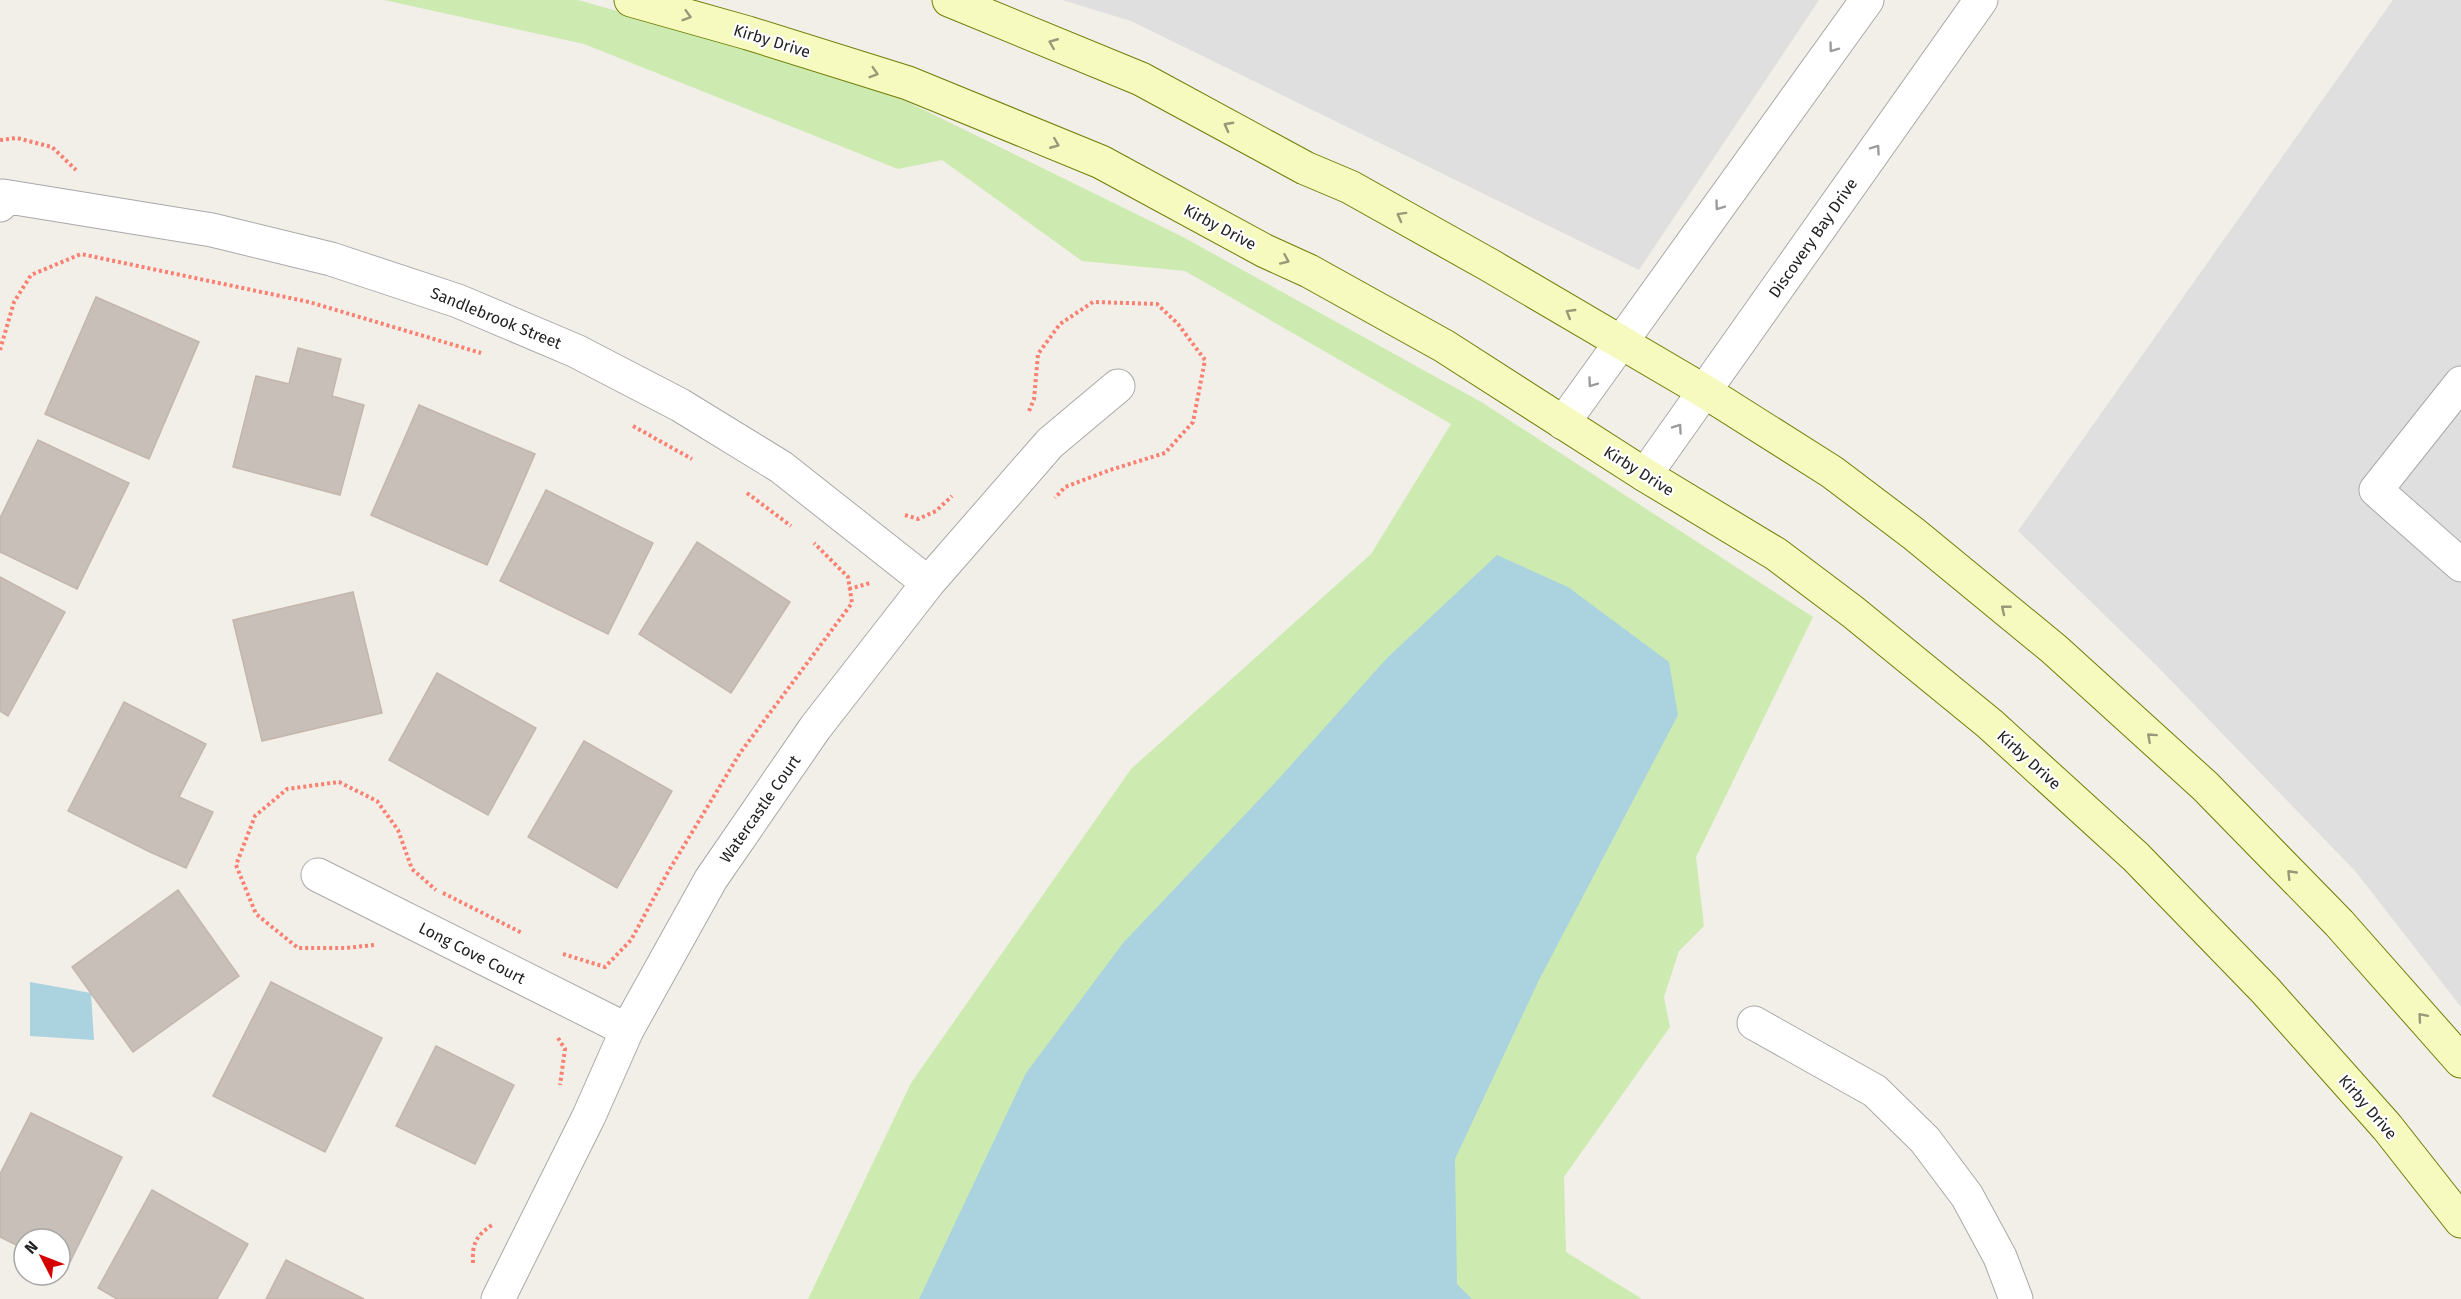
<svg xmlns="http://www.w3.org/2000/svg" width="2461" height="1299" font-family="'Fira Sans',sans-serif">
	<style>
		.residential { fill: #e0dfdf }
		.grass { fill: #cdebb0 }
		.water { fill: #aad3df }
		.building { fill: #c7bfb8; stroke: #c4b6ab; stroke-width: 1.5 }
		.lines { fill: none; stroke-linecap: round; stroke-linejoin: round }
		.minor-casing { stroke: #a9a9a9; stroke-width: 35 }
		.tertiary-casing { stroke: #a9a9a9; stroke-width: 35 }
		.secondary-casing { stroke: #707d05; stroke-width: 35 }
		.path { stroke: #fa8072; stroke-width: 4; stroke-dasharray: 3 3; stroke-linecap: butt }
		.minor { stroke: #fff; stroke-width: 33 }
		.tertiary { stroke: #fff; stroke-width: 33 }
		.secondary { stroke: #f7fabf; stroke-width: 33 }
		.oneway { stroke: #979978 }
		.oneway2 { stroke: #9c9c9c }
		.labels { text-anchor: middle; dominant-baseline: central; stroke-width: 4.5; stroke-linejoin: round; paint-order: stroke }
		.street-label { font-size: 16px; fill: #222; stroke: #fff }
	</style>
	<rect width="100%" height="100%" fill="#f2efe9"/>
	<!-- residential -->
	<path class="residential" d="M 1062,0 L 1819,0 L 1639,270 L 1131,21 Z
		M 2393,0 L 2461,0 L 2461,1007 L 2356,872 L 2157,666 L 2018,531 Z"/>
	<!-- grass -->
	<path class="grass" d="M 384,0 L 578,0 L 865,81 L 1183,237 L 1483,403 L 1813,617 L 1696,857 L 1704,926 L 1679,951 L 1664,997 L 1670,1027 L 1564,1177 L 1566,1252 L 1642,1299 L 808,1299 L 911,1083 L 1131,769 L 1371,554 L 1451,424 L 1185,271 L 1082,261 L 942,160 L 898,169 L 584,44 Z"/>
	<!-- water -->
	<path class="water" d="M 1497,555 L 1568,587 L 1669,662 L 1678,715 L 1539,980 L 1455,1159 L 1457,1284 L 1472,1299 L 919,1299 L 1026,1073 L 1123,943 L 1274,784 L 1387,658 Z
		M 30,982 L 91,993 L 94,1040 L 30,1036 Z"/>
	<!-- building -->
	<path class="building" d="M 96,297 L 199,342 L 149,459 L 45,414 Z
		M 298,348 L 341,359 L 332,396 L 364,405 L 340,495 L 233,467 L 256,376 L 289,384 Z
		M 419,405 L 535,454 L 487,565 L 371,515 Z
		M 38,440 L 129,483 L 77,589 L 0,552 L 0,518 Z
		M 546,490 L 653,543 L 608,634 L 500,581 Z
		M 697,542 L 790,602 L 731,693 L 639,634 Z
		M 0,577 L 65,612 L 8,716 L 0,711 Z
		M 353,592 L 382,713 L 262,741 L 233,620 Z
		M 437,673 L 536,728 L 488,815 L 389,760 Z
		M 124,702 L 206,744 L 179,797 L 213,812 L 186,868 L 150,852 L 68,811 Z
		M 584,741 L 672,791 L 617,888 L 528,837 Z
		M 178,890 L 239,976 L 133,1052 L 72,967 Z
		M 271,982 L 382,1038 L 325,1152 L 213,1096 Z
		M 436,1046 L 514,1085 L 475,1164 L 396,1126 Z
		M 31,1113 L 122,1157 L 66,1270 L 60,1267 L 60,1239 L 24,1239 L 24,1249 L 0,1237 L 0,1174 Z
		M 152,1190 L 248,1244 L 217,1299 L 117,1299 L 98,1288 Z
		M 286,1260 L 364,1299 L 266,1299 Z"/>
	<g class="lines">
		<!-- minor casing -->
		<g class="minor-casing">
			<path id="minor" d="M 0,205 L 3,196 L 212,230 L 331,259 L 458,301 L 576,351 L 680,405 L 781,467 L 928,583
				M 2461,383 L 2376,490 L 2461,565
				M 318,875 L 627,1030
				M 1754,1023 L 1875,1091 L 1925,1140 L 1967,1196 L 2000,1257 L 2016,1299
				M 498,1299 L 589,1116 L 627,1030 L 711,879 L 815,728 L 928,583 L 1050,443 L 1118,386"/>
		</g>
		<!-- tertiary casing -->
		<g class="tertiary-casing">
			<path id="tertiary" d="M 1563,423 L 1867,0
				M 1645,475 L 1981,0"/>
		</g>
		<!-- secondary casing -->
		<g class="secondary-casing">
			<path id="secondary" d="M 631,0 L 748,33 L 908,83 L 1101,162 L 1265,251 L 1309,271 L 1444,346 L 1645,475 L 1776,554 L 1853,612 L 1990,724 L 2136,857 L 2266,991 L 2387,1127 L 2461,1221
				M 949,0 L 1141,79 L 1305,168 L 1350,187 L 1491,266 L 1704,391 L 1832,472 L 1914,534 L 2054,649 L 2205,786 L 2339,923 L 2461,1061"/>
		</g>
		<!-- path -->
		<path class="path" d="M 0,140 L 17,138 L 52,147 L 76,170
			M 0,350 L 14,302 L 31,275 L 81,254 L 309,302 L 481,353
			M 1029,411 L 1034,399 L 1038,354 L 1060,324 L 1093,302 L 1157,304 L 1178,324 L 1205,360 L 1193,422 L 1165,453 L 1110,470 L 1065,487 L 1055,498
			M 633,426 L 692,459
			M 747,493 L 791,526
			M 905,515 L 918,519 L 936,511 L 952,496
			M 849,589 L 870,583
			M 443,893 L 522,933
			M 374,945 L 346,948 L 298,948 L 256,914 L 236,865 L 255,816 L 287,789 L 339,782 L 377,801 L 398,830 L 412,869 L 436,890
			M 563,954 L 605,967 L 631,940 L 668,872 L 740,753 L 852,603 L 848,577 L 814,543
			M 558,1038 L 565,1049 L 560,1085
			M 473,1263 C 472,1243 476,1236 492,1225"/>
		<!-- minor -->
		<use href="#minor" class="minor"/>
		<!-- tertiary -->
		<use href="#tertiary" class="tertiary"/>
		<!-- secondary -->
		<use href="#secondary" class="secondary"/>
	</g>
	<!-- one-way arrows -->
	<defs><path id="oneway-chevron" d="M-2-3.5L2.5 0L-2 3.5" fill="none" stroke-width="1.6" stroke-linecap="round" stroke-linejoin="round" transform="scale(1.5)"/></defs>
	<g class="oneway">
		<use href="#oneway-chevron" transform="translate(687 16) rotate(16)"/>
		<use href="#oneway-chevron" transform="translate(1053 43) rotate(-158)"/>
		<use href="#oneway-chevron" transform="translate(874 73) rotate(17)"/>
		<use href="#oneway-chevron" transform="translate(1228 126) rotate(-152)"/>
		<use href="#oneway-chevron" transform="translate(1055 144) rotate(22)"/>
		<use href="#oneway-chevron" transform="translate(1401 216) rotate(-151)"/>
		<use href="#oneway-chevron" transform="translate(1285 260) rotate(24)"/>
		<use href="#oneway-chevron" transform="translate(1570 313) rotate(-149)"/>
		<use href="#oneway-chevron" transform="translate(2005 609) rotate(-141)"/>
		<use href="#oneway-chevron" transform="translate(2151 737) rotate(-138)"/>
		<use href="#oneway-chevron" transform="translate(2291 874) rotate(-134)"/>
		<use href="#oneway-chevron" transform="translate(2422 1017) rotate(-131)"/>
	</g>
	<g class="oneway2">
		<use href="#oneway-chevron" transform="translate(1833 48) rotate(126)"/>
		<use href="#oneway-chevron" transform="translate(1876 149) rotate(-55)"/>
		<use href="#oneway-chevron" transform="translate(1719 206) rotate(126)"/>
		<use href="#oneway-chevron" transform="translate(1592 383) rotate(126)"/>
		<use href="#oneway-chevron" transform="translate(1678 428) rotate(-55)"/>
	</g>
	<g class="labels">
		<!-- street labels -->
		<g class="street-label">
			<text transform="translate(772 41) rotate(17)">Kirby Drive</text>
			<text transform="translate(1220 227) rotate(28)">Kirby Drive</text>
			<text transform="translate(1813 238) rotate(-55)">Discovery Bay Drive</text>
			<text transform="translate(496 318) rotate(22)">Sandlebrook Street</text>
			<text transform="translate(1639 471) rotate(32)">Kirby Drive</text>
			<text transform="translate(2029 760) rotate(42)">Kirby Drive</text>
			<text transform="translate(760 809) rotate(-55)">Watercastle Court</text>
			<text transform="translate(472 953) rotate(27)">Long Cove Court</text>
			<text transform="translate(2368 1107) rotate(49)">Kirby Drive</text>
		</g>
	</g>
	<!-- north arrow -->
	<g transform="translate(42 1257) rotate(312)"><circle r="28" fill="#ffffff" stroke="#a7a7a7" stroke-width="1.5"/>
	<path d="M0-4.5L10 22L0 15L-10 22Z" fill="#d40000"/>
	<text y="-9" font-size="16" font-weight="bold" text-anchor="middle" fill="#222222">N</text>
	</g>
</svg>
